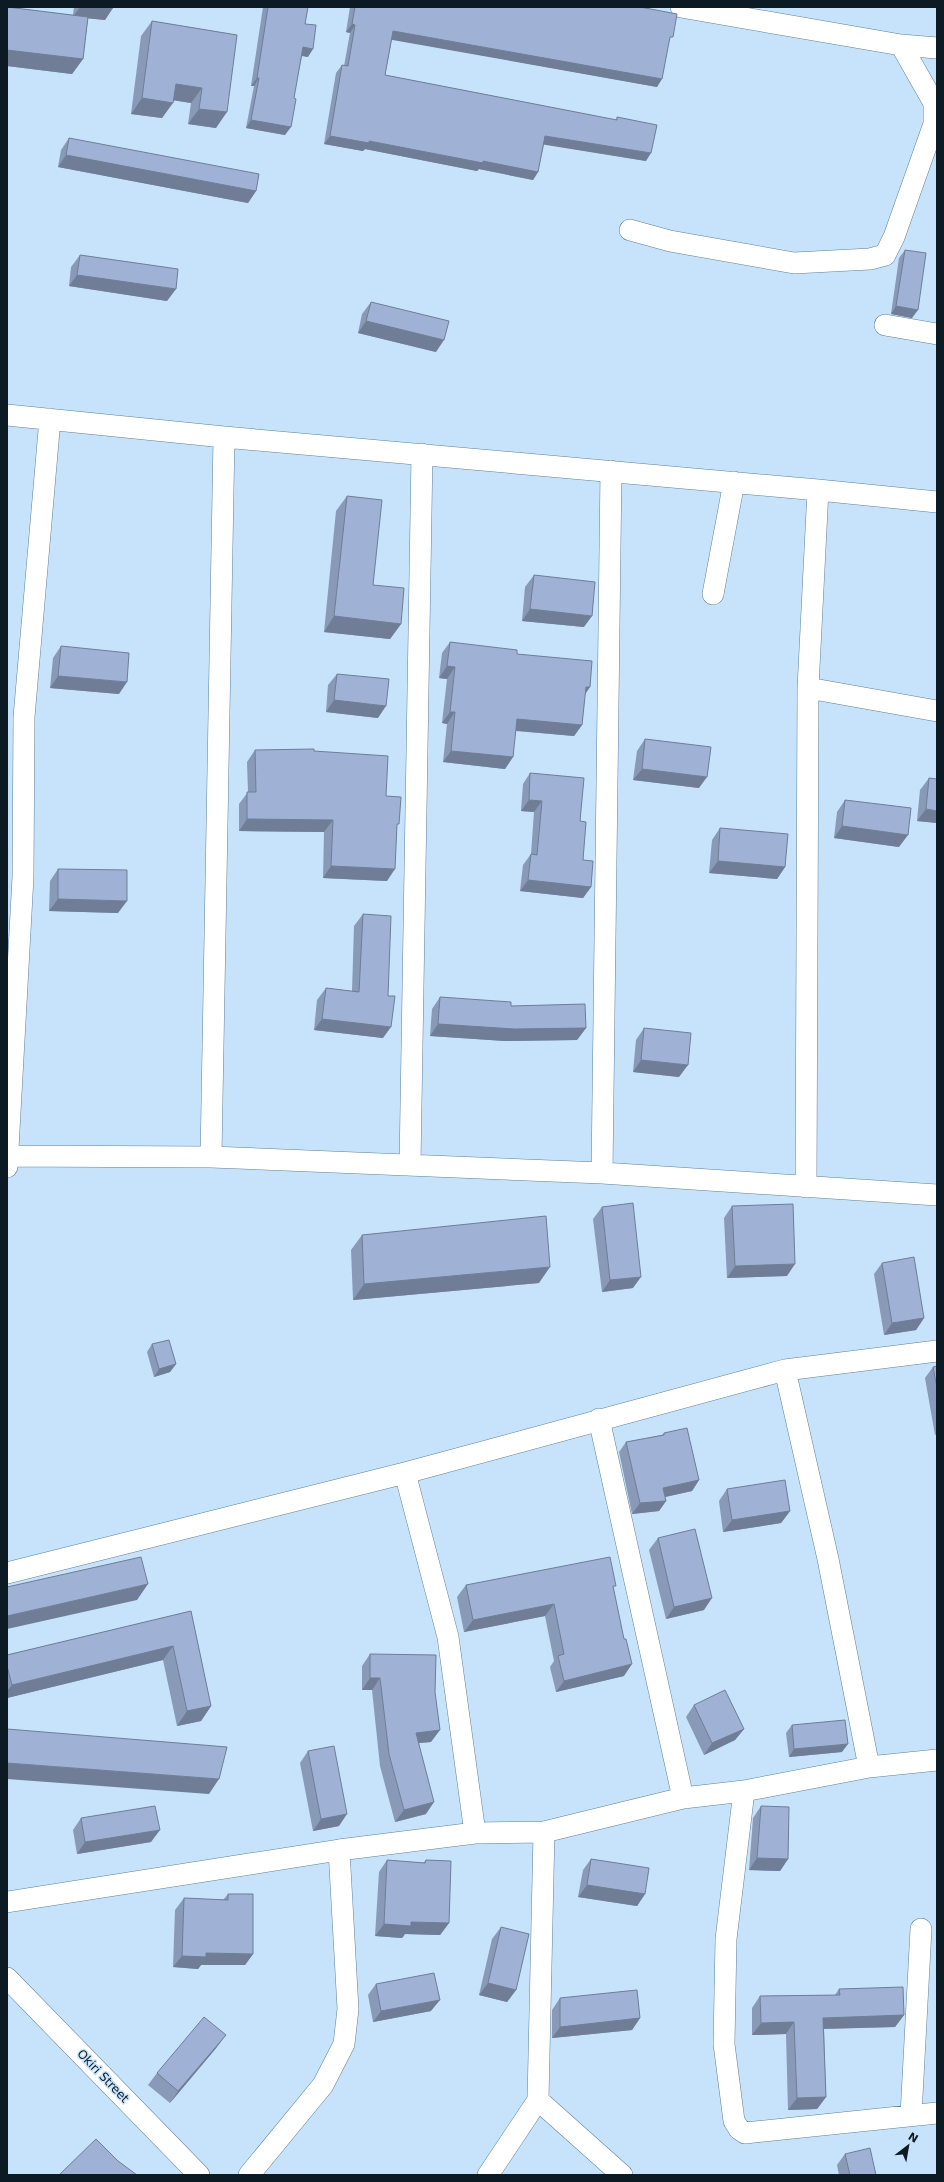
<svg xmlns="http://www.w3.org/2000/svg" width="944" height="2182" font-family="'DejaVu Sans',sans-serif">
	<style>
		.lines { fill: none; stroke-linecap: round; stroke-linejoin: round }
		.minor-casing { stroke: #5f809b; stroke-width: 22 }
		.minor { stroke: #fff; stroke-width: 21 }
		.wall { fill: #8999b8 }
		.shaded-wall { fill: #6f7d96 }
		.building { fill: #9fb2d6; stroke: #6f7d96 }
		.labels { text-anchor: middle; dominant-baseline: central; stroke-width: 3; stroke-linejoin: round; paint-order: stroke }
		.street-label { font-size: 12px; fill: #0c1a24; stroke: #c6e3fb }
	</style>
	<rect width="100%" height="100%" fill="#c6e3fb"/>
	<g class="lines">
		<!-- minor casing -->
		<g class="minor-casing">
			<path id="minor" d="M 681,7 L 901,45 L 937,48
				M 630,230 L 670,241 L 794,263 L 870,259 L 885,255 L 894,237 L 934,124 L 934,103 L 901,45
				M 885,325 L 937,334
				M 7,415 L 224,437 L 818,490 L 937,502
				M 713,594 L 734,482
				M 808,688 L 937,711
				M 7,1156 L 211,1157 L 602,1173 L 937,1195
				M 211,1157 L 224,437
				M 410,1165 L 422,454
				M 7,1167 L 23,877 L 24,717 L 50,419
				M 602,1173 L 611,471
				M 806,1187 L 808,688 L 818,490
				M 785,1370 L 828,1559 L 869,1767
				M 599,1419 L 683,1798
				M 405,1473 L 448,1637 L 475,1833
				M 7,1573 L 405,1473 L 785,1370 L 937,1351
				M 744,1791 L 726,1939 L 724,2044 L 734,2121 L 739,2129 L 745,2133 L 937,2113
				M 7,1902 L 339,1850 L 475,1833 L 544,1832 L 683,1798 L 744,1791 L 869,1767 L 937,1760
				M 7,1978 L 199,2175
				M 538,2100 L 622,2175
				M 911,2115 L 921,1929
				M 249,2175 L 323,2085 L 344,2044 L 348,2009 L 339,1850
				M 488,2175 L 538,2100 L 544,1832"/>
		</g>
		<!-- minor -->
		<use href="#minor" class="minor"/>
	</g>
	<!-- wall -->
	<path class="wall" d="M 7,7 L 73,15 L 74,7 L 113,7 L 105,20 L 88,18 L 83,59 L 72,74 L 7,66 Z
		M 263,7 L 308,7 L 305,24 L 308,57 L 302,56 L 285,135 L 246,128 L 254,86 L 251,86 Z
		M 350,7 L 640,7 L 669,42 L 657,87 L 392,39 L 385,75 L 616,120 L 617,117 L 646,161 L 544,144 L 538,172 L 533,180 L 479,169 L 477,171 L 365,149 L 363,151 L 324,144 L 336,73 L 342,65 L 344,66 L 350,33 L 346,32 Z
		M 152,21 L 237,35 L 216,128 L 188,124 L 191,103 L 173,100 L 162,118 L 131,114 L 141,36 Z
		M 69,138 L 256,191 L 248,203 L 58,167 L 61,150 Z
		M 905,250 L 912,318 L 891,314 L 899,258 Z
		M 80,255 L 167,301 L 69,286 L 71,267 Z
		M 371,302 L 436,352 L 358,333 L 362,314 Z
		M 347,496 L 373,585 L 401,624 L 390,639 L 324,632 L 336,511 Z
		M 534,575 L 584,627 L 522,621 L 525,587 Z
		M 450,642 L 517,654 L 585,694 L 582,725 L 574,736 L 515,731 L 513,757 L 505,769 L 443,762 L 447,724 L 442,723 L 447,679 L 439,678 L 442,653 Z
		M 61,646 L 119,694 L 50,688 L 53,658 Z
		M 337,674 L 378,718 L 326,712 L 328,685 Z
		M 645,739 L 699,788 L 633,780 L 637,751 Z
		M 255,750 L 314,751 L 386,796 L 397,827 L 387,881 L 323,878 L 324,832 L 239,831 L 239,804 L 248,792 L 247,762 Z
		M 530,773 L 580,821 L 583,860 L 591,887 L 583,898 L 520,891 L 523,865 L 531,854 L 534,812 L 521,811 L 523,784 Z
		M 929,778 L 937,823 L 917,821 L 920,790 Z
		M 845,800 L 899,847 L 834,838 L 837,812 Z
		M 720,828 L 785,867 L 777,879 L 709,873 L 712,840 Z
		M 58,869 L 118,913 L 49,911 L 50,881 Z
		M 363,914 L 383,1038 L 314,1030 L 317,1000 L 326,988 L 352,991 L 354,926 Z
		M 440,997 L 511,1006 L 586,1028 L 577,1040 L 505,1041 L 430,1036 L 432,1009 Z
		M 644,1028 L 679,1077 L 633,1072 L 636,1040 Z
		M 732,1206 L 787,1276 L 727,1278 L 724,1218 Z
		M 602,1207 L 633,1288 L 602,1292 L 593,1219 Z
		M 362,1235 L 539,1283 L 353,1300 L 351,1250 Z
		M 882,1263 L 924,1318 L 916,1330 L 884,1335 L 874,1274 Z
		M 152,1344 L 176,1364 L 170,1372 L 154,1377 L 147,1352 Z
		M 937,1366 L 937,1434 L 935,1435 L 925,1378 L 933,1367 Z
		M 664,1433 L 699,1480 L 692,1491 L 665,1497 L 666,1501 L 659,1511 L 632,1514 L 619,1452 L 626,1442 L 662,1435 Z
		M 727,1489 L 790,1511 L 781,1523 L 723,1532 L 719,1501 Z
		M 658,1538 L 704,1610 L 666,1619 L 649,1550 Z
		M 466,1585 L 614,1590 L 624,1676 L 556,1692 L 550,1667 L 554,1661 L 545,1616 L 464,1632 L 457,1597 Z
		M 191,1611 L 211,1706 L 201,1721 L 177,1726 L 163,1660 L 7,1698 L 7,1655 Z
		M 370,1654 L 431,1742 L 419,1743 L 426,1814 L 395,1822 L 380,1766 L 372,1690 L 362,1690 L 362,1666 Z
		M 694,1705 L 744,1729 L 735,1740 L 704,1755 L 686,1717 Z
		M 792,1725 L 842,1752 L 789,1757 L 786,1733 Z
		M 308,1751 L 339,1826 L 313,1831 L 300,1763 Z
		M 761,1806 L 788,1859 L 780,1871 L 749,1870 L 753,1818 Z
		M 81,1818 L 151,1842 L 77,1854 L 73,1830 Z
		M 591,1859 L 645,1894 L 637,1906 L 578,1897 L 583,1870 Z
		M 387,1860 L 423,1863 L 426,1860 L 449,1923 L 440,1935 L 405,1934 L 402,1938 L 375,1936 L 379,1872 Z
		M 228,1894 L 253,1954 L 245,1965 L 201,1965 L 198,1969 L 173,1967 L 175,1910 L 184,1898 L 223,1900 Z
		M 501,1927 L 516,1990 L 507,2002 L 479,1995 L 492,1939 Z
		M 376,1984 L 431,2011 L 373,2022 L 368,1995 Z
		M 839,1989 L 904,2015 L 895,2027 L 824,2029 L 826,2097 L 817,2109 L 788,2110 L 786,2034 L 752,2035 L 752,2008 L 760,1996 L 835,1995 Z
		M 560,1998 L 640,2018 L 632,2030 L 552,2038 L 552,2010 Z
		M 217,2047 L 170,2103 L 148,2085 L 157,2073 Z
		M 845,2154 L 876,2175 L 839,2175 L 837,2165 Z"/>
	<!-- shaded-wall -->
	<path class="shaded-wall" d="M 80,7 L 101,7 L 113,8 L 105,20 L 73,17 Z
		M 352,24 L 355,25 L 350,33 L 346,32 Z
		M 393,31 L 662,79 L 657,87 L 387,39 Z
		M 303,47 L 313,49 L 308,57 L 298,55 Z
		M 7,50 L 83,59 L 72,74 L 7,66 Z
		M 257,78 L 259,78 L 254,86 L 251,86 Z
		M 176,84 L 202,88 L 191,103 L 165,99 Z
		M 142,98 L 173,103 L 162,118 L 131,114 Z
		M 199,109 L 227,112 L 216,128 L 188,124 Z
		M 251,120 L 291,127 L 285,135 L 246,128 Z
		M 330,136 L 369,141 L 483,161 L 538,172 L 533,180 L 479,169 L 477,171 L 365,149 L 363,151 L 324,144 Z
		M 545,136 L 651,153 L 646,161 L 540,144 Z
		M 66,155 L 256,191 L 248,203 L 58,167 Z
		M 77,275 L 176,289 L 167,301 L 69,286 Z
		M 896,306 L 918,310 L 912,318 L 891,314 Z
		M 366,321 L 444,340 L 436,352 L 358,333 Z
		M 530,609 L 592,616 L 584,627 L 522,621 Z
		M 334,616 L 401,624 L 390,639 L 324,632 Z
		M 447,666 L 455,667 L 447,679 L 439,678 Z
		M 58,676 L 127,682 L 119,694 L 50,688 Z
		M 586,687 L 590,687 L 582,699 Z
		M 334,700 L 386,706 L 378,718 L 326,712 Z
		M 450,712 L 455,712 L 447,724 L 442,723 Z
		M 517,719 L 582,725 L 574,736 L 509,730 Z
		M 451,751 L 513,757 L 505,769 L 443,762 Z
		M 642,769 L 707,777 L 699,788 L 633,780 Z
		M 529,800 L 542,801 L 534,812 L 521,811 Z
		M 926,809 L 937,811 L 937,823 L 917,821 Z
		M 247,819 L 333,820 L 324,832 L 239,831 Z
		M 842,826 L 908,835 L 899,847 L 834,838 Z
		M 718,861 L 785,867 L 777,879 L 709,873 Z
		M 331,866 L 395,869 L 387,881 L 323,878 Z
		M 528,880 L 591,887 L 583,898 L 520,891 Z
		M 58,899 L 127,901 L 118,913 L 49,911 Z
		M 322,1019 L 391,1027 L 383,1038 L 314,1030 Z
		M 438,1024 L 586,1028 L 577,1040 L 505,1041 L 430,1036 Z
		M 641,1060 L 688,1065 L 679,1077 L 633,1072 Z
		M 795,1264 L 787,1276 L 727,1278 L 735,1266 Z
		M 550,1267 L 539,1283 L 353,1300 L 364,1284 Z
		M 641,1277 L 633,1288 L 602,1292 L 610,1280 Z
		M 924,1318 L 916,1330 L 884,1335 L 892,1323 Z
		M 176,1364 L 170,1372 L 154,1377 L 159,1369 Z
		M 699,1480 L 692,1491 L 656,1499 L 663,1488 Z
		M 666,1501 L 659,1511 L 632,1514 L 640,1503 Z
		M 790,1511 L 781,1523 L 723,1532 L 732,1520 Z
		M 148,1584 L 137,1600 L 7,1629 L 7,1616 Z
		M 712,1598 L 704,1610 L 666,1619 L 674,1607 Z
		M 554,1604 L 545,1616 L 464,1632 L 473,1620 Z
		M 173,1646 L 163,1660 L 7,1698 L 7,1691 L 12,1685 Z
		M 632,1664 L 624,1676 L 556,1692 L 564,1681 Z
		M 370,1678 L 380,1678 L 372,1690 L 362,1690 Z
		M 211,1706 L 201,1721 L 177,1726 L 187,1711 Z
		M 744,1729 L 735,1740 L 704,1755 L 712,1743 Z
		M 440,1730 L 431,1742 L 408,1744 L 416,1733 Z
		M 848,1744 L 842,1752 L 789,1757 L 794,1749 Z
		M 7,1763 L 219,1779 L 209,1794 L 7,1779 Z
		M 434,1802 L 426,1814 L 395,1822 L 404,1810 Z
		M 347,1814 L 339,1826 L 313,1831 L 321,1819 Z
		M 160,1830 L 151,1842 L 77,1854 L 85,1842 Z
		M 757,1858 L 788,1859 L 780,1871 L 749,1870 Z
		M 587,1885 L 645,1894 L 637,1906 L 578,1897 Z
		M 411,1922 L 449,1923 L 440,1935 L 405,1934 L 402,1938 L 375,1936 L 384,1924 Z
		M 206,1953 L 253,1954 L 245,1965 L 201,1965 L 198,1969 L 173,1967 L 182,1956 Z
		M 488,1983 L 516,1990 L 507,2002 L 479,1995 Z
		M 440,2000 L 431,2011 L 373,2022 L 381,2011 Z
		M 904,2015 L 895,2027 L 815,2029 L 823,2018 Z
		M 640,2018 L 632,2030 L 552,2038 L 560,2027 Z
		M 794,2022 L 786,2034 L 752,2035 L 761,2023 Z
		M 226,2035 L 217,2047 L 170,2103 L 178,2091 Z
		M 826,2097 L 817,2109 L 788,2110 L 797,2098 Z"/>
	<!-- building -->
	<path class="building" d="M 7,7 L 88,17 L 83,59 L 7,50 Z
		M 101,7 L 113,7 L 113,8 Z
		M 268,7 L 308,7 L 305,24 L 316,25 L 313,49 L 303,47 L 294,98 L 296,99 L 291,127 L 251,120 L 259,78 L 257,78 Z
		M 355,7 L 640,7 L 677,14 L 673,37 L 670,37 L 662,79 L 393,31 L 385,75 L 617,120 L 617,117 L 657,125 L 651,153 L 545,136 L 538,172 L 483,161 L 483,163 L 369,141 L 369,143 L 330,136 L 342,65 L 348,66 L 355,25 L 352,24 Z
		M 152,21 L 237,35 L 227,112 L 199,109 L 202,88 L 176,84 L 173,103 L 142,98 Z
		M 69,138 L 259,174 L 256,191 L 66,155 Z
		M 905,250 L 926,253 L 918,310 L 896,306 Z
		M 80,255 L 178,269 L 176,289 L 77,275 Z
		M 371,302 L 449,321 L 444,340 L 366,321 Z
		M 347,496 L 382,500 L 373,585 L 404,588 L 401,624 L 334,616 Z
		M 534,575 L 595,582 L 592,616 L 530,609 Z
		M 450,642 L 517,650 L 517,654 L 592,661 L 590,687 L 586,687 L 582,725 L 517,719 L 513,757 L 451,751 L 455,712 L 450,712 L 455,667 L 447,666 Z
		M 61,646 L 129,653 L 127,682 L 58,676 Z
		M 337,674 L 389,679 L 386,706 L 334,700 Z
		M 645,739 L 711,747 L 707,777 L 642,769 Z
		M 314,749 L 314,751 L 388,756 L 386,796 L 401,797 L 399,824 L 397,824 L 395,869 L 331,866 L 333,820 L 247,819 L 247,792 L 256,792 L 255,750 Z
		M 530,773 L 584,778 L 580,821 L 586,822 L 583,860 L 593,861 L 591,887 L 528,880 L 531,854 L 537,855 L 542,801 L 529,800 Z
		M 929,778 L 937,779 L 937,811 L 926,809 Z
		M 845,800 L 911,808 L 908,835 L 842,826 Z
		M 720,828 L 788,834 L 785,867 L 718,861 Z
		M 58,869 L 127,870 L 127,901 L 58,899 Z
		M 363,914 L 391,916 L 388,996 L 395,996 L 391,1027 L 322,1019 L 326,988 L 359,992 Z
		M 440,997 L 511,1002 L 511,1006 L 585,1004 L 586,1028 L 514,1029 L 438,1024 Z
		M 644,1028 L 691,1033 L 688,1065 L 641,1060 Z
		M 633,1203 L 641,1277 L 610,1280 L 602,1207 Z
		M 793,1204 L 795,1264 L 735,1266 L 732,1206 Z
		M 546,1216 L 550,1267 L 364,1284 L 362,1235 Z
		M 914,1257 L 924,1318 L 892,1323 L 882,1263 Z
		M 169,1340 L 176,1364 L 159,1369 L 152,1344 Z
		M 937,1366 L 937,1388 L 933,1367 Z
		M 687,1428 L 699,1480 L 663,1488 L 666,1501 L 640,1503 L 626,1442 L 664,1435 L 664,1433 Z
		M 785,1480 L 790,1511 L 732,1520 L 727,1489 Z
		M 695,1529 L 712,1598 L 674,1607 L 658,1538 Z
		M 141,1557 L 148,1584 L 7,1616 L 7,1587 Z
		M 610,1557 L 616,1586 L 613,1586 L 624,1639 L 626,1639 L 632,1664 L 564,1681 L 558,1656 L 564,1654 L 554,1604 L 473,1620 L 466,1585 Z
		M 191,1611 L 211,1706 L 187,1711 L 173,1646 L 12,1685 L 7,1666 L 7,1655 Z
		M 370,1654 L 436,1655 L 435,1692 L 440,1730 L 416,1733 L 434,1802 L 404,1810 L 389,1754 L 380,1678 L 370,1678 Z
		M 725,1690 L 744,1729 L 712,1743 L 694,1705 Z
		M 845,1720 L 848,1744 L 794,1749 L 792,1725 Z
		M 7,1729 L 227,1747 L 219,1779 L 7,1763 Z
		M 334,1746 L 347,1814 L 321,1819 L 308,1751 Z
		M 155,1806 L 160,1830 L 85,1842 L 81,1818 Z
		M 761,1806 L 789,1807 L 788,1859 L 757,1858 Z
		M 591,1859 L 649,1868 L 645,1894 L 587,1885 Z
		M 387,1860 L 425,1863 L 426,1860 L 451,1861 L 449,1923 L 411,1922 L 411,1926 L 384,1924 Z
		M 228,1894 L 253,1894 L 253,1954 L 206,1953 L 206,1957 L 182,1956 L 184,1898 L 228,1900 Z
		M 501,1927 L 529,1934 L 516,1990 L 488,1983 Z
		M 434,1973 L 440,2000 L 381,2011 L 376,1984 Z
		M 903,1987 L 904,2015 L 823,2018 L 826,2097 L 797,2098 L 794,2022 L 761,2023 L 760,1996 L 840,1995 L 839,1989 Z
		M 637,1990 L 640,2018 L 560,2027 L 560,1998 Z
		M 204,2017 L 226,2035 L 178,2091 L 157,2073 Z
		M 96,2139 L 118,2161 L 137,2175 L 59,2175 Z
		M 870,2148 L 876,2175 L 850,2175 L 845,2154 Z"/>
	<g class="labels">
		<!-- street labels -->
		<g class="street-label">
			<text transform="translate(103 2076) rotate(46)">Okiri Street</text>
		</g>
	</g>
	<!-- border -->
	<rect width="944" height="2182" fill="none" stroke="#0c1a24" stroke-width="16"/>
	<!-- north arrow -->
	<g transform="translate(908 2146) rotate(31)" stroke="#c6e3fb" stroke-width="3" paint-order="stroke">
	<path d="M0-3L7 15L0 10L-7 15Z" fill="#0c1a24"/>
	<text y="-6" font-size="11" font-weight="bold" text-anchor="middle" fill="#0c1a24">N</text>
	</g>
</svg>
